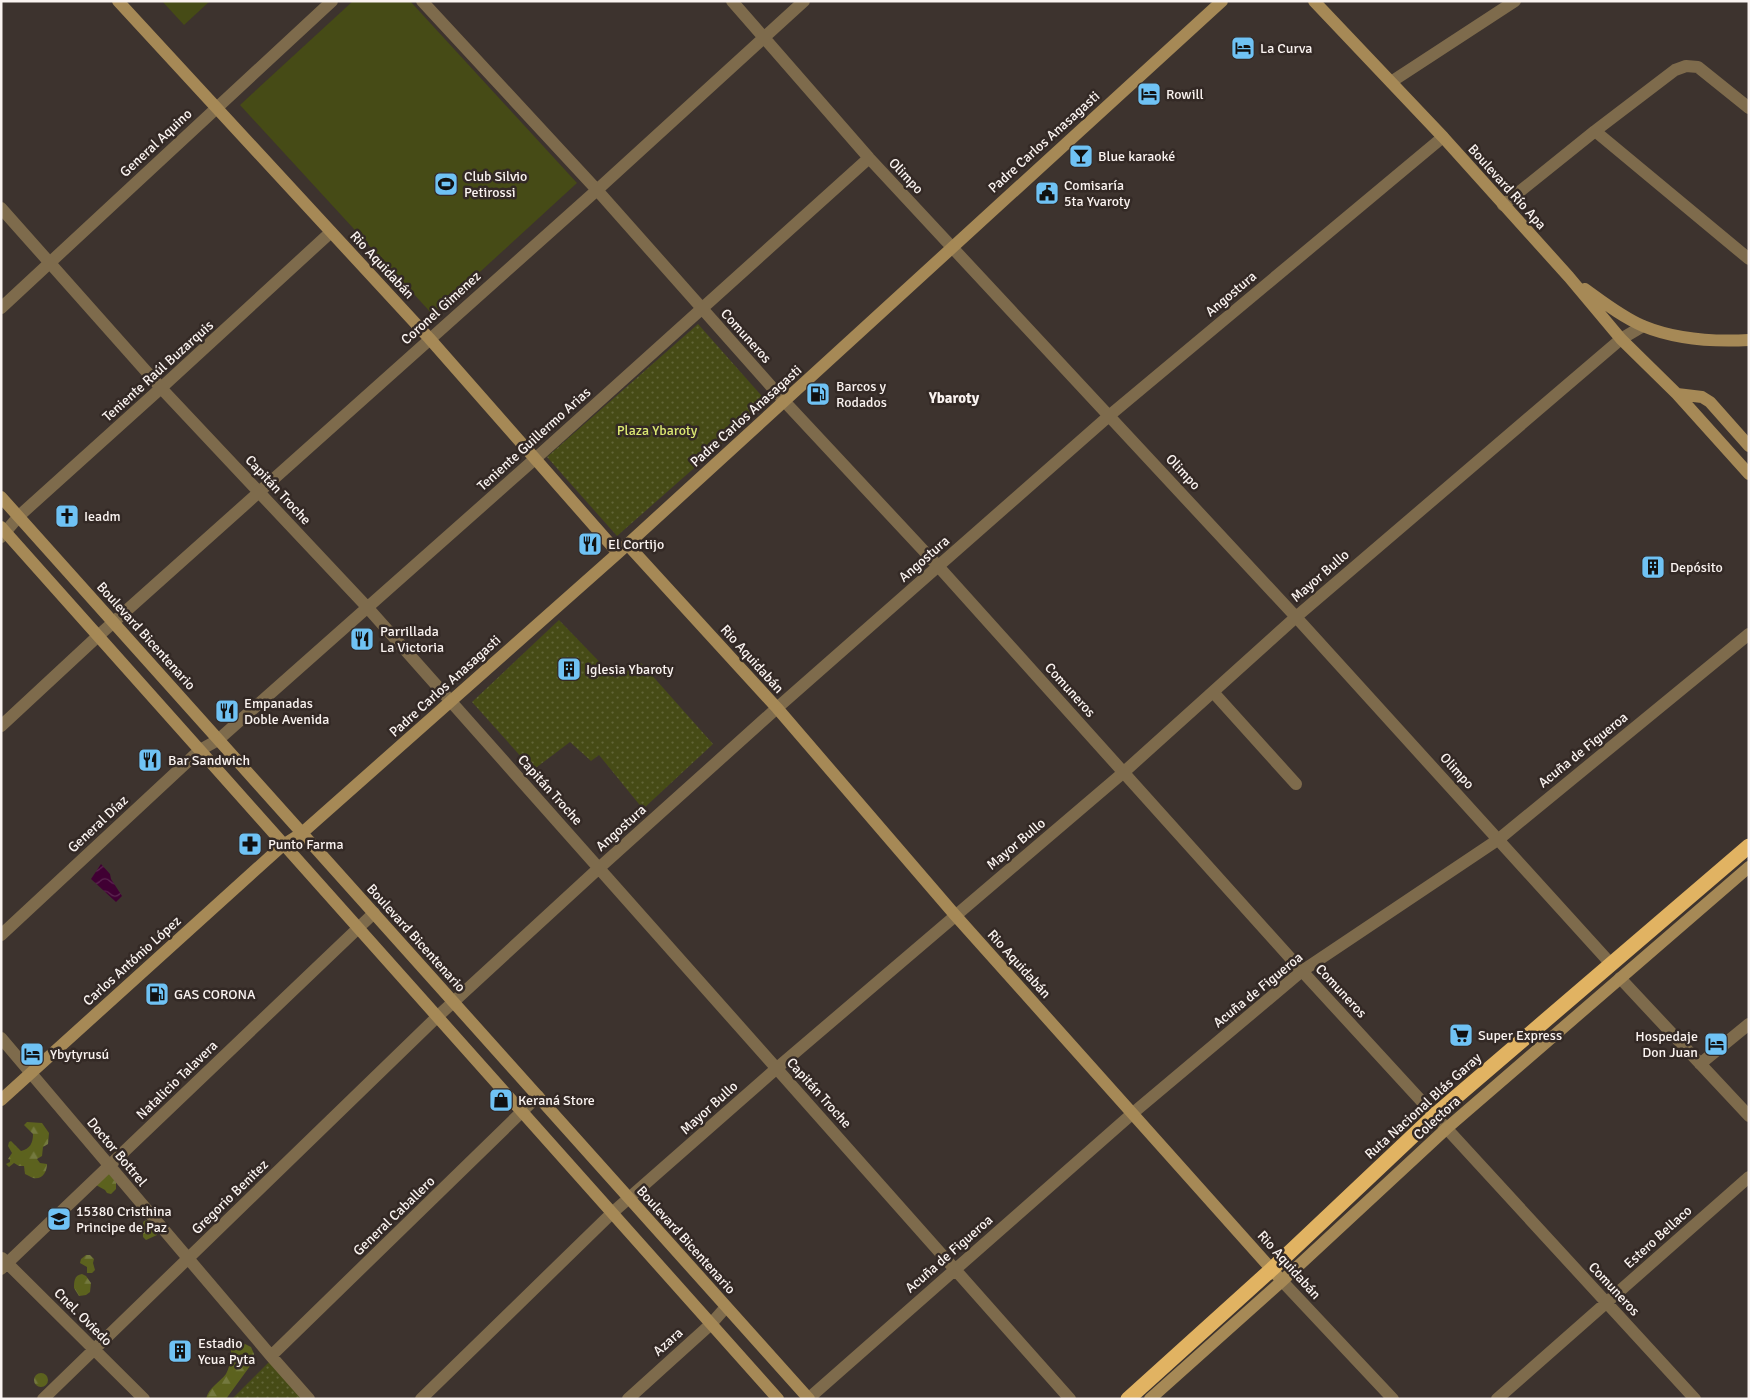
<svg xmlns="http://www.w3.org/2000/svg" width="1750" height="1400" font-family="Signika,sans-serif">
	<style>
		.forest { fill: url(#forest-firs) }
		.park { fill: url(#park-dots) }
		.pitch { fill: #464b16 }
		.water { fill: url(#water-waves) }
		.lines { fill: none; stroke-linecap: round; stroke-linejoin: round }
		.street { stroke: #7e6b4c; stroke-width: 12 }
		.secondary { stroke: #a68956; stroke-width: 12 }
		.highway { stroke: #e1b362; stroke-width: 15 }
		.labels { text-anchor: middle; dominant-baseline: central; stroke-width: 5; stroke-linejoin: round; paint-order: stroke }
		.poi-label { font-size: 14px; fill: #faf3f0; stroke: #332925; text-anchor: start }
		.street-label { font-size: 14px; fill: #faf3f0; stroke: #332925 }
		.park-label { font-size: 14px; fill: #dbe872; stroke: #332925 }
		.neighbourhood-label { font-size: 15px; font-weight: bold; fill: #faf3f0; stroke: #332925 }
	</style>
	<defs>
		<pattern id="forest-firs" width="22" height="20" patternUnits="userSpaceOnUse" patternTransform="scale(1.25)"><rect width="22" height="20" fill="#5c621e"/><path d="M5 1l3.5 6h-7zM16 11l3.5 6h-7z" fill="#74793f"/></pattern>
		<pattern id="park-dots" width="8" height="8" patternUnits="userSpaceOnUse" patternTransform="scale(1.25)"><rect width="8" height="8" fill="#464b16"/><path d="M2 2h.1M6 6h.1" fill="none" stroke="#626538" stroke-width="1.8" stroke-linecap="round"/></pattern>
		<pattern id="water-waves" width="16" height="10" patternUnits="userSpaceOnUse" patternTransform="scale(1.25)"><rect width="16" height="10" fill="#400033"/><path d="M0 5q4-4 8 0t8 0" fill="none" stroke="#5c2651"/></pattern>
	</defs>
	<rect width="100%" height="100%" fill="#3d332e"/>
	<!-- forest -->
	<path class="forest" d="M 27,1122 L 42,1123 L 49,1133 L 48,1144 L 43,1147 L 42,1156 L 37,1159 L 40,1163 L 47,1164 C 47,1171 43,1180 33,1178 C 30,1177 28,1175 25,1174 L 24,1166 L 19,1166 L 14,1163 L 9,1167 L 6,1164 L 10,1162 L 10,1160 L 8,1159 L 12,1153 L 8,1146 L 9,1142 L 11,1141 L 21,1151 C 30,1149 33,1143 33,1134 L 24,1125 Z
		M 108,1172 L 116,1182 L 116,1189 L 111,1194 L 107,1193 L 105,1190 L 96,1185 Z
		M 148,1220 L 157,1230 L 157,1235 L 146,1240 L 143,1237 L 143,1223 L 144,1221 Z
		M 86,1255 L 90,1255 L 94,1259 L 93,1263 L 95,1270 L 92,1273 L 87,1273 L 87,1267 L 80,1263 L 81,1259 Z
		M 82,1274 L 86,1276 L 91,1283 L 90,1292 L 86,1295 L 79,1296 L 74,1288 C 74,1282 74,1275 82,1274 Z
		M 234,1343 L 243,1343 L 251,1347 L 254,1354 L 253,1362 L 226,1399 L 206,1399 C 209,1387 219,1383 226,1374 C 231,1365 231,1355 231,1346 Z
		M34 1380a7 7 0 1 1 14 0a7 7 0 1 1-14 0Z"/>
	<!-- park -->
	<path class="park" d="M 698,324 L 768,403 L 617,536 L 547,457 Z
		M 559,620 L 615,678 L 641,663 L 713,744 L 643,809 L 599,755 L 591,761 L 570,742 L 533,770 L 472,702 Z
		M 270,1361 L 305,1399 L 232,1399 Z"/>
	<!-- pitch -->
	<path class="pitch" d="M 162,1 L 210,1 L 184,25 Z
		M 353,1 L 410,1 L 577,183 L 433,315 L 240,105 Z"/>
	<!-- water -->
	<path class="water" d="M 101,864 L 110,874 L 111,879 L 122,896 L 116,902 L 91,879 Z"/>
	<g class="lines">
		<!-- street -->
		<path class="street" d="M 422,1 L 597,190 L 785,402 L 938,566 L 1302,971 L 1695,1399
			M 732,1 L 869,158 L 1296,617 L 1611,964
			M 1391,82 L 1515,1
			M 1595,131 L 1749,259
			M 1503,205 L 1595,131 L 1675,70 L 1686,66 L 1698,67 L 1749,108
			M 1,208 L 161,388 L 367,607 L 1070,1399
			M 1,308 L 332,1
			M 1,537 L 19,516 L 161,388 L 331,232
			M 1213,692 L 1296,784
			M 1,726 L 98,636 L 597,190 L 804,1
			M 1,935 L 200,750 L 218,740 L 536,458 L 869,158
			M 1620,978 L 1749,1116
			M 1,1038 L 271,1356 L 309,1399
			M 1700,1064 L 1749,1024
			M 2,1258 L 144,1399
			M 1,1269 L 374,913
			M 1282,1281 L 1393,1399
			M 271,1356 L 538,1096
			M 43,1399 L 437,1017 L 599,868 L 777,708 L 1110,415 L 1443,137
			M 421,1399 L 612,1213 L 777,1068 L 1124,772 L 1296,617 L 1621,339 L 1643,326
			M 628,1399 L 711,1324 L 726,1307
			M 808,1399 L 1133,1113 L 1302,971 L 1499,839 L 1749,634
			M 1497,1399 L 1749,1177"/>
		<!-- secondary -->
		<path class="secondary" d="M 118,1 L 429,338 L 618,553
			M 1314,1 L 1443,137 L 1569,277 L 1621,339 L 1677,394 L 1749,474
			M 1585,289 C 1603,302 1622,317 1643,326 C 1677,340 1713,342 1749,340
			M 1677,394 L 1702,397 L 1710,402 L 1749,446
			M 1,497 L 809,1399
			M 1,527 L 778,1399
			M 627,544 L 777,708 L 955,915 L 1282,1281
			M 1,1100 L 283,845 L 302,833 L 618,553 L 1222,1
			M 1150,1399 L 1282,1281 L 1447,1128 L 1749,867"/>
		<!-- highway -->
		<path class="highway" d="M 1128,1399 L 1272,1269 L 1435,1115 L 1749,846"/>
	</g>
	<!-- icons -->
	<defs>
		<g id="hotel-square" transform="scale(1.25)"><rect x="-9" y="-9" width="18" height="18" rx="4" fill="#6fc2f4" stroke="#332925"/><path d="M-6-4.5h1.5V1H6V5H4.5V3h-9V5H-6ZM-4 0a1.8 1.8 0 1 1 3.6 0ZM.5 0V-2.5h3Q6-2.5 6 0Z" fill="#111"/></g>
		<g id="bar-square" transform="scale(1.25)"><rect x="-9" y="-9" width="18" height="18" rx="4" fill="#6fc2f4" stroke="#332925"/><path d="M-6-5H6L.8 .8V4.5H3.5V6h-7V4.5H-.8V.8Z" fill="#111"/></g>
		<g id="stadium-square" transform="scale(1.25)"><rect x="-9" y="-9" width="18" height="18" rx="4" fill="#6fc2f4" stroke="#332925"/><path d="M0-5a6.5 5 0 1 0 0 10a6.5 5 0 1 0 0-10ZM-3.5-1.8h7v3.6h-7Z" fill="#111"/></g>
		<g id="civic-square" transform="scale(1.25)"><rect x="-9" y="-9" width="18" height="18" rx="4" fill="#6fc2f4" stroke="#332925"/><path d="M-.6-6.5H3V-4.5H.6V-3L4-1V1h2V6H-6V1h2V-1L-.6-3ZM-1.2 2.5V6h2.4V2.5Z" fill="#111"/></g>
		<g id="fuel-square" transform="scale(1.25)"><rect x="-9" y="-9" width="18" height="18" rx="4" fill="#6fc2f4" stroke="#332925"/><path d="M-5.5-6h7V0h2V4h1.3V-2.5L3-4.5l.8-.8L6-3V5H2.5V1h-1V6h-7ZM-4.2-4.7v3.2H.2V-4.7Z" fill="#111"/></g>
		<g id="church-square" transform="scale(1.25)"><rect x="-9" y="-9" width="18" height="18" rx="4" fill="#6fc2f4" stroke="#332925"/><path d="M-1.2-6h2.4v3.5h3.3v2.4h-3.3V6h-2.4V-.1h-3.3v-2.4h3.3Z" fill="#111"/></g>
		<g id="restaurant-square" transform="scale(1.25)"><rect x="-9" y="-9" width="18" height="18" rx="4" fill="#6fc2f4" stroke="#332925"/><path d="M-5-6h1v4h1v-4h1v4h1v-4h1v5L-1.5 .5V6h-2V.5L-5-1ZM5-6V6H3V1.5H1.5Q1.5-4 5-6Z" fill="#111"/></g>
		<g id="building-square" transform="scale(1.25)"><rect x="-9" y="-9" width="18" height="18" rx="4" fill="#6fc2f4" stroke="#332925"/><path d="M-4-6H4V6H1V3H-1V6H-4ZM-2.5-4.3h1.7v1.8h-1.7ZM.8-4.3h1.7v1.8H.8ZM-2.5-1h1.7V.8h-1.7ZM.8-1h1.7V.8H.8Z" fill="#111"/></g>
		<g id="pharmacy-square" transform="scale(1.25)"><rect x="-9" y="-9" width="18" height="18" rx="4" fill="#6fc2f4" stroke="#332925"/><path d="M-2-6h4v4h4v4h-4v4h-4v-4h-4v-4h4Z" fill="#111"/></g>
		<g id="supermarket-square" transform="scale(1.25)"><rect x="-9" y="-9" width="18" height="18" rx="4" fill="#6fc2f4" stroke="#332925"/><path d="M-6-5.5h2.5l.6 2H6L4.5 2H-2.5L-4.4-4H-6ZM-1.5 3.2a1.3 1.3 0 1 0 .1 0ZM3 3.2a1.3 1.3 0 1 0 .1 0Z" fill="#111"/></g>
		<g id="shop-square" transform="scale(1.25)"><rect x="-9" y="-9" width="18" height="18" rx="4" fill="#6fc2f4" stroke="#332925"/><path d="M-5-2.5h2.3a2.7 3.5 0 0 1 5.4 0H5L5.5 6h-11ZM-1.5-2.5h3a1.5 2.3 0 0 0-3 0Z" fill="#111"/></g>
		<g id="school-square" transform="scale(1.25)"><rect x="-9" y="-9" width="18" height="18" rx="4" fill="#6fc2f4" stroke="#332925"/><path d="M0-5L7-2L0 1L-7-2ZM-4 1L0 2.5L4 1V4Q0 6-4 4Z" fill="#111"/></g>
	</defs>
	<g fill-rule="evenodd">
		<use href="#hotel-square" x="1243" y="48"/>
		<use href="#hotel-square" x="1149" y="94"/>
		<use href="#bar-square" x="1081" y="156"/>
		<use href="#stadium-square" x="446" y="184"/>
		<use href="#civic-square" x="1047" y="193"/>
		<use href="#fuel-square" x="818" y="394"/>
		<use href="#church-square" x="67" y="516"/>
		<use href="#restaurant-square" x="590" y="544"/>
		<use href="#building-square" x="1653" y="567"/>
		<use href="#restaurant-square" x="362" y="639"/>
		<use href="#building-square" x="569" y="669"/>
		<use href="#restaurant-square" x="227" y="711"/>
		<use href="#restaurant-square" x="150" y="760"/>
		<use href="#pharmacy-square" x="250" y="844"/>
		<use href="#fuel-square" x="157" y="994"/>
		<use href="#supermarket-square" x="1461" y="1035"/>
		<use href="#hotel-square" x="1716" y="1044"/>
		<use href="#hotel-square" x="32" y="1054"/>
		<use href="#shop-square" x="501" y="1100"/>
		<use href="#school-square" x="59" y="1219"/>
		<use href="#building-square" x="180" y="1351"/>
	</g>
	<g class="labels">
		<!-- poi labels -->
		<g class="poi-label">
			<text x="1260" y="48">La Curva</text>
			<text x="1166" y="94">Rowill</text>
			<text x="1098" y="156">Blue karaoké</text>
			<text x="464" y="176">Club Silvio<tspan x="464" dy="16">Petirossi</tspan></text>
			<text x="1064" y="185">Comisaría<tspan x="1064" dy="16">5ta Yvaroty</tspan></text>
			<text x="836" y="386">Barcos y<tspan x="836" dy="16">Rodados</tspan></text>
			<text x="84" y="516">Ieadm</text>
			<text x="608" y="544">El Cortijo</text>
			<text x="1670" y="567">Depósito</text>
			<text x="380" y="631">Parrillada<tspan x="380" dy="16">La Victoria</tspan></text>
			<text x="586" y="669">Iglesia Ybaroty</text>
			<text x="244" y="703">Empanadas<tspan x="244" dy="16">Doble Avenida</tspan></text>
			<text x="168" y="760">Bar Sandwich</text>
			<text x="268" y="844">Punto Farma</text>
			<text x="174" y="994">GAS CORONA</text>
			<text x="1478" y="1035">Super Express</text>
			<text x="1698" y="1036" text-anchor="end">Hospedaje<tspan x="1698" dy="16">Don Juan</tspan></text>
			<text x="50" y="1054">Ybytyrusú</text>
			<text x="518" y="1100">Keraná Store</text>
			<text x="76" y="1211">15380 Cristhina<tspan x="76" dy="16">Principe de Paz</tspan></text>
			<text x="198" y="1343">Estadio<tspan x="198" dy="16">Ycua Pyta</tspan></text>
		</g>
		<!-- street labels -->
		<g class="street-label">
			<text transform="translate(1044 142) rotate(-42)">Padre Carlos Anasagasti</text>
			<text transform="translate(156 143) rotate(-43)">General Aquino</text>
			<text transform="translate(906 176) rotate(47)">Olimpo</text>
			<text transform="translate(1507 187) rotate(48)">Boulevard Río Apa</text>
			<text transform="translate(382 265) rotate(47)">Rio Aquidabán</text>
			<text transform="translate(1231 294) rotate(-40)">Angostura</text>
			<text transform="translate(441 308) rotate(-42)">Coronel Gimenez</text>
			<text transform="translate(746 336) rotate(48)">Comuneros</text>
			<text transform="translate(158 371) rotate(-42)">Teniente Raúl Buzarquis</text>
			<text transform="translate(746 416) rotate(-42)">Padre Carlos Anasagasti</text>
			<text transform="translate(534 439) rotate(-42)">Teniente Guillermo Arias</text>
			<text transform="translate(1183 472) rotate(47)">Olimpo</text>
			<text transform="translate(278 490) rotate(47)">Capitán Troche</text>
			<text transform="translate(924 559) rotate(-41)">Angostura</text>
			<text transform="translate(1320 576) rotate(-41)">Mayor Bullo</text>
			<text transform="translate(146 636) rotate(48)">Boulevard Bicentenario</text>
			<text transform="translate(752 659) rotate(48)">Rio Aquidabán</text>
			<text transform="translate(445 686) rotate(-42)">Padre Carlos Anasagasti</text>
			<text transform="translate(1070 690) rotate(48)">Comuneros</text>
			<text transform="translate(1583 750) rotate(-39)">Acuña de Figueroa</text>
			<text transform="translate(1457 771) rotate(48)">Olimpo</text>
			<text transform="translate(550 790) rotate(48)">Capitán Troche</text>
			<text transform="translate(98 824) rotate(-43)">General Díaz</text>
			<text transform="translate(621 828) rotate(-42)">Angostura</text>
			<text transform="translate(1016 844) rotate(-40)">Mayor Bullo</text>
			<text transform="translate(416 938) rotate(48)">Boulevard Bicentenario</text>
			<text transform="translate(132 961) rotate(-42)">Carlos António López</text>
			<text transform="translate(1019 964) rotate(48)">Rio Aquidabán</text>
			<text transform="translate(1258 990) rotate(-39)">Acuña de Figueroa</text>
			<text transform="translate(1341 991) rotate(47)">Comuneros</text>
			<text transform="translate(177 1080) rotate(-44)">Natalicio Talavera</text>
			<text transform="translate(819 1093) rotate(48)">Capitán Troche</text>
			<text transform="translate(1423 1106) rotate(-42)">Ruta Nacional Blás Garay</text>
			<text transform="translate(709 1108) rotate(-42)">Mayor Bullo</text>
			<text transform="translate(1437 1118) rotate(-42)">Colectora</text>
			<text transform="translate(117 1152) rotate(50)">Doctor Bottrel</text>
			<text transform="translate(230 1197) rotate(-44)">Gregorio Benitez</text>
			<text transform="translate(394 1216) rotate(-44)">General Caballero</text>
			<text transform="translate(1658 1237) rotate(-42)">Estero Bellaco</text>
			<text transform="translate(686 1240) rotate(48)">Boulevard Bicentenario</text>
			<text transform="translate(949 1254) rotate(-41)">Acuña de Figueroa</text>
			<text transform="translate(1289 1265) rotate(48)">Rio Aquidabán</text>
			<text transform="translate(1614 1289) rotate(47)">Comuneros</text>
			<text transform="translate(83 1317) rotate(45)">Cnel. Oviedo</text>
			<text transform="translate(668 1342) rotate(-42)">Azara</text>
		</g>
		<!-- park labels -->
		<g class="park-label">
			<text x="657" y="430">Plaza Ybaroty</text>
		</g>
		<!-- neighbourhood labels -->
		<g class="neighbourhood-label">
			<text x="954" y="398">Ybaroty</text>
		</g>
	</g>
	<!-- border -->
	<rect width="1750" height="1400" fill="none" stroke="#faf3f0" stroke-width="5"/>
</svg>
